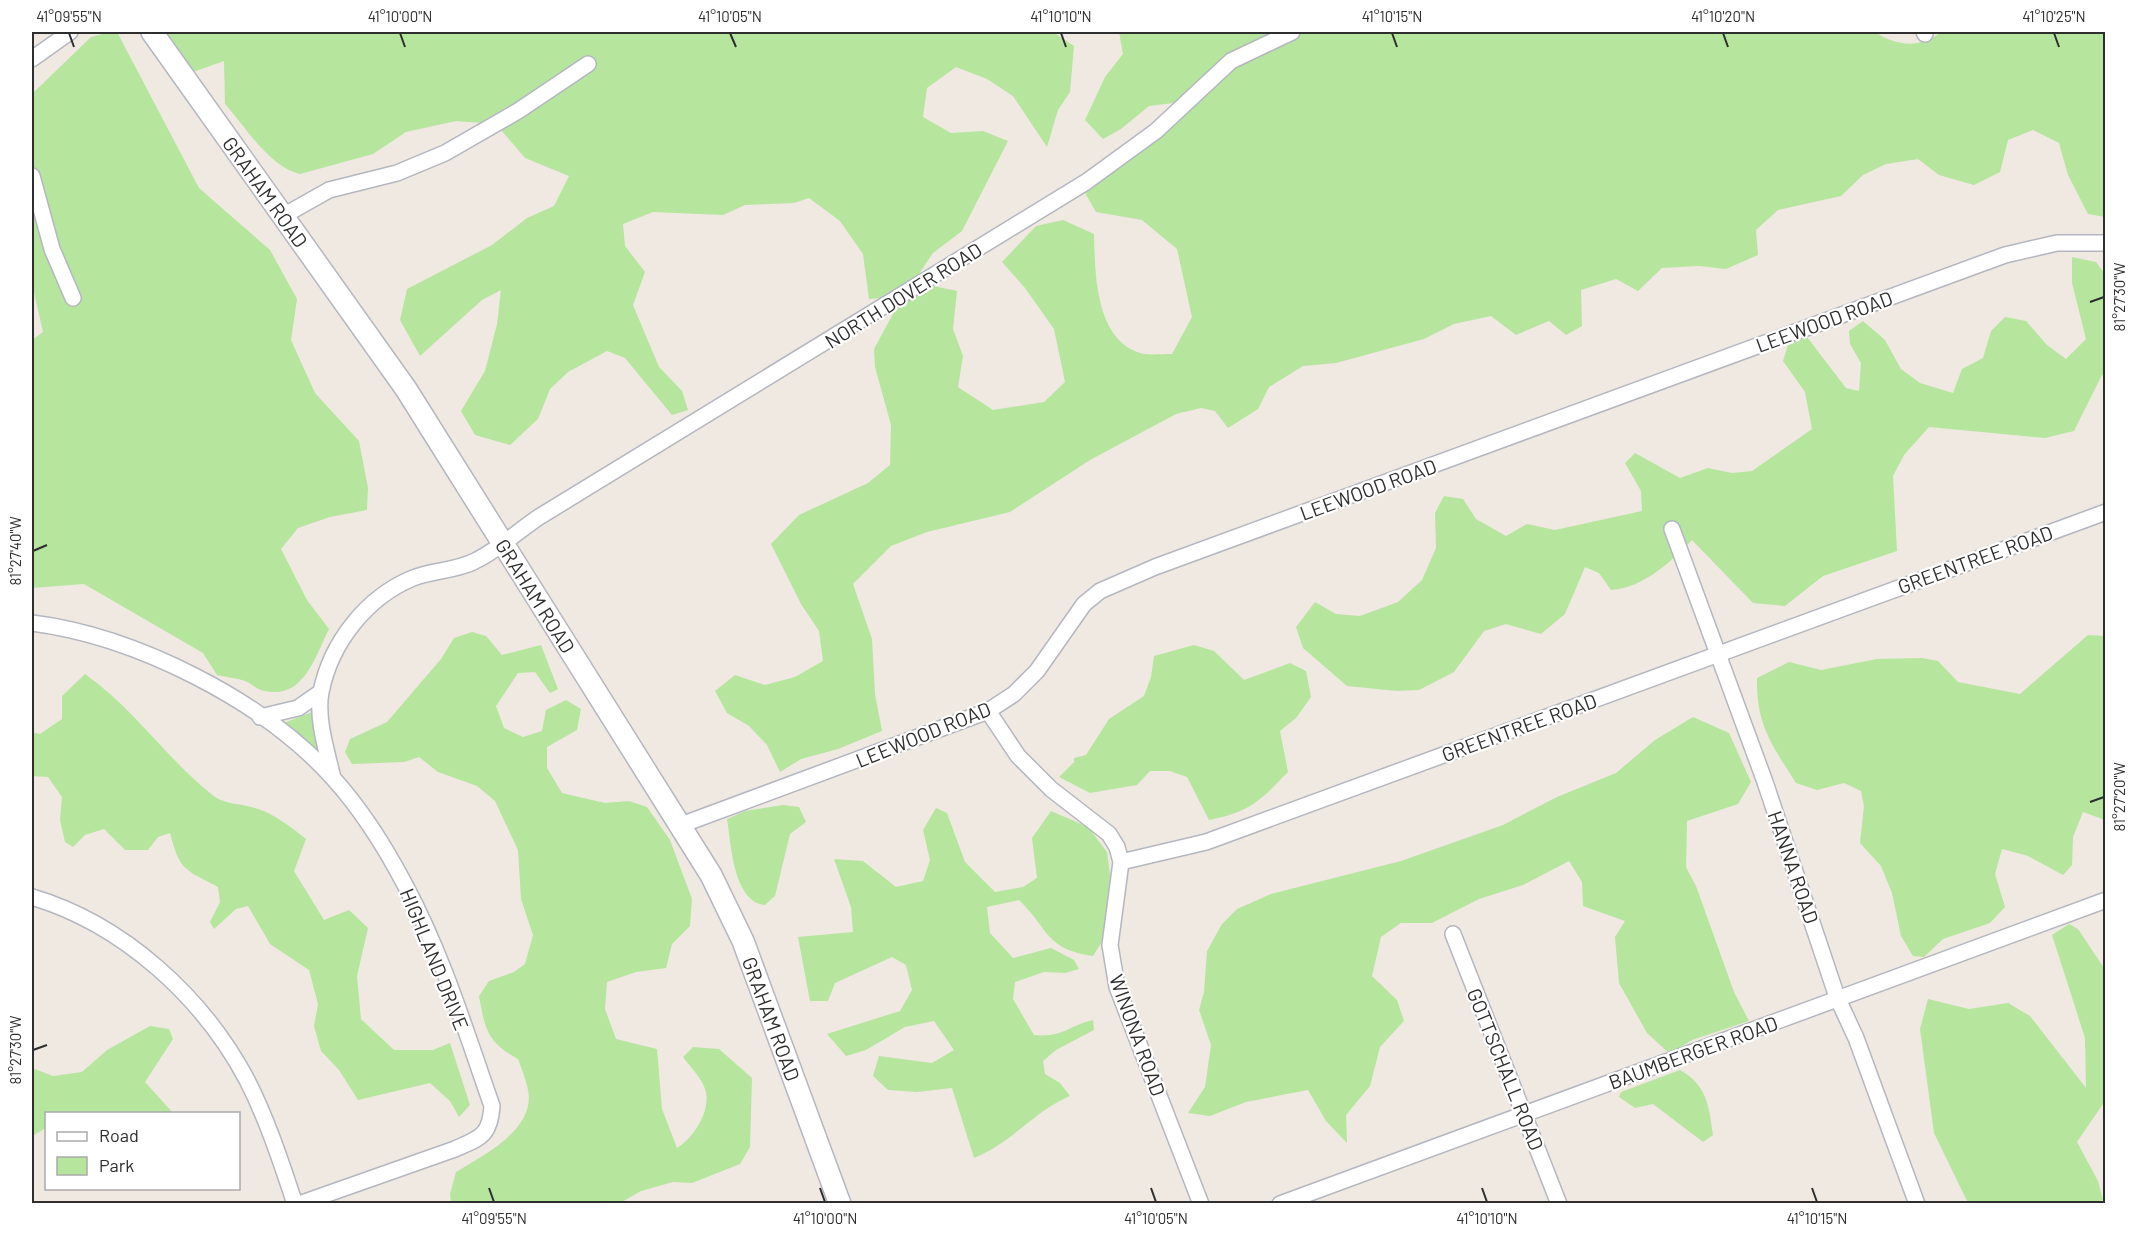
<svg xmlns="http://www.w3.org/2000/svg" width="2137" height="1235" font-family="Barlow,sans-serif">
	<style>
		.green { fill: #b6e59e }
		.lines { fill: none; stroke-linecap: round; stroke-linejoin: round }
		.minor-casing { stroke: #b4b7c1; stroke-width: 18 }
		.secondary-casing { stroke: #b4b7c1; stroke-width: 24 }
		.minor { stroke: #fff; stroke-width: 15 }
		.secondary { stroke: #fff; stroke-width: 21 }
		.ticks { fill: none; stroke: #2e2e2e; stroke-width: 2 }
		.labels { text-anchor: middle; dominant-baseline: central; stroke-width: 4.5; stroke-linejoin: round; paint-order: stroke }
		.street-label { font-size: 20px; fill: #2e2e2e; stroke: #fff }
		.neatline { fill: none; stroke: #2e2e2e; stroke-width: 2 }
		.ticks-label { font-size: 15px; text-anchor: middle; fill: #2e2e2e }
	</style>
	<rect width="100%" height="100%" fill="#efe9e1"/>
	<!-- green -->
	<path class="green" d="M 110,32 L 117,32 L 199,188 L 270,250 L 297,299 L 291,340 L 315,393 L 359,441 L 368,488 L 367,510 L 330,517 L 298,528 L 281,549 L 307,600 L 329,629 C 314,659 303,702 261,690 C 255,688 251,683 245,681 C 236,678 226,677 217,675 L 203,653 L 84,584 L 32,588 L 32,340 L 43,332 L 32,284 L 32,94 L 91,37 Z
		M 164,32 L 1053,32 L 1074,46 L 1070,92 L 1058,110 L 1047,147 L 1013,96 L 987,79 L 956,67 L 927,88 L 923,117 L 951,133 L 983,131 L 1008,141 L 962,231 L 933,253 L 904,296 L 869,299 L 863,254 L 840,221 L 809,198 L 794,203 L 745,205 L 723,215 L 653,212 L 623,224 L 625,246 L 645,272 L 633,305 L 659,367 L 682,391 L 688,410 L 672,415 L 625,358 L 607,351 L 568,372 L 550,389 L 538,419 L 510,445 L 475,435 L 461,411 L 485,371 L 497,324 L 501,290 L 482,300 L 420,356 L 400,320 L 407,289 L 492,245 L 527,218 L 554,206 L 569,176 L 525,158 L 496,124 L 456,121 L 406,132 L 373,154 L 300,174 C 269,167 245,126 225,104 L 224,61 L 193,72 Z
		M 1119,32 L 1875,32 C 1896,46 1920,49 1941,32 L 2105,32 L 2105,217 L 2088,214 L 2068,175 L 2059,143 L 2033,130 L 2008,140 L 2000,172 L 1974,185 L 1939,175 L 1918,159 L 1886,164 L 1863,175 L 1841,196 L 1778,210 L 1756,230 L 1758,255 L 1726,269 L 1699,266 L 1662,268 L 1638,291 L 1616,279 L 1581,290 L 1582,326 L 1566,335 L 1549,321 L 1516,335 L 1491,316 L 1454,324 L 1424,339 L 1336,363 L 1303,366 L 1269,387 L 1258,409 L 1228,428 L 1215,411 L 1201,408 L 1176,414 L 1090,460 L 1010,512 L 927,532 L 891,546 L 853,584 L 872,639 L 875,694 L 882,731 L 838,749 L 801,759 L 780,772 L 767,745 L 749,726 L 727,713 L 715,691 L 735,675 L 765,685 L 795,677 L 823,661 L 819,631 L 801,604 L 771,544 L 799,515 L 868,483 L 890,465 L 891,425 L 875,367 L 874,349 L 894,312 L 924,284 L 957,291 L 953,329 L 963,356 L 958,387 L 993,410 L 1044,402 L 1065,382 L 1054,329 L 1025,288 L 1002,262 L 1036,226 L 1063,220 L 1094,234 C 1095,273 1095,343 1144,354 C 1152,355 1163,354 1172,354 L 1192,317 L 1177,249 L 1142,220 L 1096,212 L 1081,186 L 1189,101 L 1149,106 L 1121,129 L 1103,139 L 1085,120 L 1105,77 L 1123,54 Z
		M 2072,257 L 2096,262 L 2105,274 L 2105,374 L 2102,375 L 2074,431 L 2045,438 L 1929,427 L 1904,455 L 1893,476 L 1897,551 L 1823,576 L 1785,606 L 1753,603 L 1692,540 C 1671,562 1643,588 1611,590 L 1599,573 L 1585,567 L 1565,614 L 1541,634 L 1506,624 L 1484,631 L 1454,672 L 1419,690 L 1397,691 L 1347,686 L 1303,648 L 1296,627 L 1315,602 L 1336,614 L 1360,616 L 1398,602 L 1422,580 L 1436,548 L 1435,513 L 1444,496 L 1463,499 L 1476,519 L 1506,536 L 1527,524 L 1555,530 L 1642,511 L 1641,491 L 1625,463 L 1635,453 L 1680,478 L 1708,468 L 1732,473 L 1752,471 L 1812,429 L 1805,392 L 1783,361 L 1788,345 L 1807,337 L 1846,388 L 1859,391 L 1861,363 L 1850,344 L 1849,331 L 1863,321 L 1885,340 L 1901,369 L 1920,383 L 1953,393 L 1962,369 L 1983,358 L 1991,331 L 2005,317 L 2026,321 L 2047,345 L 2066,359 L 2086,339 L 2072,283 Z
		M 472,632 L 486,636 L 502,655 L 541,645 L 558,689 L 550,693 L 535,672 L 518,673 L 496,706 L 504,728 L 523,737 L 542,731 L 546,710 L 566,700 L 581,709 L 577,730 L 547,747 L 547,768 L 562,793 L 605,803 L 629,801 L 647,807 L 670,840 L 692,899 L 690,926 L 672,944 L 666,968 L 636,972 L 607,982 L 605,1009 L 616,1039 L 657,1049 L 662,1109 L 677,1148 C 693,1138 710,1113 706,1092 C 704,1081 690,1066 683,1057 L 693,1047 L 719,1049 L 752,1078 L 750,1147 L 740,1164 L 692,1183 L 673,1182 L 641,1191 L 620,1203 L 451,1203 L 450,1194 L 456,1172 C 483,1155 536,1130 528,1090 C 526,1080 522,1069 518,1059 C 487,1042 485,1029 479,996 L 489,981 L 514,972 L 525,964 L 533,935 L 521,899 L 518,850 L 495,801 L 477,786 L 438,772 L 419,757 L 404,762 L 352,764 L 345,752 L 350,739 L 387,722 L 441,659 L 454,638 Z
		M 2088,635 L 2105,636 L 2105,820 L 2083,812 L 2073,837 L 2072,865 L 2063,875 L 2028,856 L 2002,849 L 1995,874 L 2005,907 L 1990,923 L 1943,939 L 1924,957 L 1913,956 L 1901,936 L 1892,893 L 1881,866 L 1860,843 L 1864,806 L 1861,791 L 1844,783 L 1817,790 L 1796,783 C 1772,745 1756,725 1757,678 L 1789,662 L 1821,670 L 1877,659 L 1922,658 L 1938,661 L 1958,682 L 2020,694 Z
		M 1194,645 L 1214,651 L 1244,680 L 1290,663 L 1306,671 L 1311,697 L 1296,718 L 1280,731 L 1288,772 C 1260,801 1250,812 1209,820 L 1187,777 L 1170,771 L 1150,771 L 1137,785 L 1090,793 L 1059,777 L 1074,762 L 1074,758 L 1086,755 L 1109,719 L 1144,696 L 1151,677 L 1154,656 Z
		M 85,674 C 135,709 167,760 215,797 C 225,804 243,804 255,808 C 273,813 291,827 306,839 L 294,871 L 324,920 L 349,910 L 368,928 L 357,976 L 361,1019 L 394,1050 L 433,1050 L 450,1043 L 470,1105 L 459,1117 L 450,1101 L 430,1083 L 358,1100 L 339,1070 L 321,1051 L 314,1026 L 318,1004 L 309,970 L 270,944 L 248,906 L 236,909 L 214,929 L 210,922 L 220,902 L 218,887 C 184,869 180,871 170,833 L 158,837 L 148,850 L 125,850 L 104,829 L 85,835 L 73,847 L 65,842 L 60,820 L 62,797 L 48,777 L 32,776 L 32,732 L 40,734 L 62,719 L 62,696 Z
		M 312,712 L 319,750 L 317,752 L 284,723 Z
		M 1693,717 L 1729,733 L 1751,782 L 1738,804 L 1687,821 L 1686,867 L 1696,886 L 1734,992 L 1749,1021 L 1692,1040 L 1670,1054 L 1647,1033 L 1619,983 L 1615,937 L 1625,921 L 1583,906 L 1582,882 L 1569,861 L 1523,885 L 1479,899 L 1432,923 L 1401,923 L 1381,937 L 1372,976 L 1397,1000 L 1404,1021 L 1380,1047 L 1370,1086 L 1346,1115 L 1347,1143 L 1326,1121 L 1308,1090 L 1246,1102 L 1210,1116 L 1188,1113 L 1205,1087 L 1211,1045 L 1199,1010 L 1204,992 L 1207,951 L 1222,924 L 1237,909 L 1271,894 L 1401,861 L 1503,825 L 1557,797 L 1616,773 L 1655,740 Z
		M 783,805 L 799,807 L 806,822 L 790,834 L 775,896 L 765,905 C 733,902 731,843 727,819 L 745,811 Z
		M 936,808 L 947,813 L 965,862 L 995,892 L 1023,887 L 1037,878 L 1032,838 L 1051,811 L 1088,827 L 1107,852 L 1112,891 L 1105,937 L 1093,956 C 1045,949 1050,930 1019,900 L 987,907 L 990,933 L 1013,958 L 1051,948 L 1074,960 L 1079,969 L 1065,973 L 1044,972 L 1015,982 L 1013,999 L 1034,1035 C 1063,1038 1067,1026 1093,1020 L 1094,1030 L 1056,1050 L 1043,1061 L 1045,1074 L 1060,1083 L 1070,1096 C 1034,1111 1012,1143 974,1158 L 952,1088 L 917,1092 L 888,1090 L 873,1076 L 879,1056 L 932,1063 L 954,1050 L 934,1021 L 905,1027 L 866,1050 L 846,1056 L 827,1034 L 900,1011 L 912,990 L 906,965 L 892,957 L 835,983 L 828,1001 L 810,1001 L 798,937 L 853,932 L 851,907 L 834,859 L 863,861 L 896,887 L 923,881 L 930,860 L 923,830 Z
		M 2069,924 L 2078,929 L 2106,971 L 2105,1101 L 2077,1142 L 2098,1181 L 2103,1200 L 2095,1204 L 1968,1203 L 1934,1133 L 1920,1029 L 1928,999 L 1969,1009 L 2008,1003 L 2030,1016 L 2086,1088 L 2085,1038 L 2052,935 Z
		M 150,1026 L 169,1029 L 173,1039 L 145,1082 L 173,1113 L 46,1114 L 46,1128 L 32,1136 L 32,1068 L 53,1076 L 82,1072 L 107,1050 Z
		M 1680,1070 C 1707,1085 1709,1106 1713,1135 L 1703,1142 L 1653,1104 L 1635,1108 L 1619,1097 L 1621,1092 Z"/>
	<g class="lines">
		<!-- minor casing -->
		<g class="minor-casing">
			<path id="minor" d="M 1924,32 L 1925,34
				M 32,59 L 70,32
				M 32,176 L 52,249 L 73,298
				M 283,216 L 329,190 L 397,173 L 445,153 L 518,111 L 588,64
				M 1672,529 L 1765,782 L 1837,997 L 1856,1038 L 1917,1204
				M 32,623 C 135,636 263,700 333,778 C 360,808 385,847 404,883 C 442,953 466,1032 492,1106 C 490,1136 480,1138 455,1149 L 299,1204
				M 988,711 L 1018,756 L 1051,789 L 1109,834 L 1117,847 L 1121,862 L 1110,945 L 1117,987 L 1201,1204
				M 260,717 L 298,708 L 321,692
				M 333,778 C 327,752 316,718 321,692 C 331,642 367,597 413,578 C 433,570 456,571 475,561 C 498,550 518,531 539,517 L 1086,182 L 1156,131 L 1231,61 L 1292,32
				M 681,825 L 988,711 L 1014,694 L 1037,671 L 1084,604 L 1100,591 L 1155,567 L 2005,255 L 2057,243 L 2106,243
				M 1121,862 L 1206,842 L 2106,512
				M 32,897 C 123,924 203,997 247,1080 C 267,1119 281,1162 295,1204
				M 1453,934 L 1559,1204
				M 1280,1204 L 2106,900"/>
		</g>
		<!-- secondary casing -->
		<g class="secondary-casing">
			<g id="secondary">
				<path id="s1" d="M 152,32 L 406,389 L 711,875 L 743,941 L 840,1204"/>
			</g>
		</g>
		<!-- minor -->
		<use href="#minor" class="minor"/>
		<!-- secondary -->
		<use href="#secondary" class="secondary"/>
	</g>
	<!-- ticks -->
	<path class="ticks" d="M 69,33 L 74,47M 400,33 L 405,47M 730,33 L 736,47M 1061,33 L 1066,47M 1392,33 L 1397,47M 1723,33 L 1728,47M 2054,33 L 2059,47M 2090,302 L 2104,297M 33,551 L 47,545M 2090,802 L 2104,797M 33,1050 L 47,1045M 489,1188 L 494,1202M 820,1188 L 825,1202M 1151,1188 L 1156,1202M 1482,1188 L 1487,1202M 1812,1188 L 1817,1202"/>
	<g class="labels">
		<!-- street labels -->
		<g class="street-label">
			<text stroke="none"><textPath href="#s1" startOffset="196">GRAHAM ROAD</textPath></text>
			<text transform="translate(903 295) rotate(-32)">NORTH DOVER ROAD</text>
			<text transform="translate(1824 321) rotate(-20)">LEEWOOD ROAD</text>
			<text transform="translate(1368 489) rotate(-20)">LEEWOOD ROAD</text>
			<text transform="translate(1975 559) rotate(-20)">GREENTREE ROAD</text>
			<text stroke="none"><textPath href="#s1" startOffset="682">GRAHAM ROAD</textPath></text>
			<text transform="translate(1519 727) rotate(-20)">GREENTREE ROAD</text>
			<text transform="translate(923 734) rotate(-22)">LEEWOOD ROAD</text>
			<text transform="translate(1794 867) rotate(71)">HANNA ROAD</text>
			<text transform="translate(435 959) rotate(68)">HIGHLAND DRIVE</text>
			<text stroke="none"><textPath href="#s1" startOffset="1168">GRAHAM ROAD</textPath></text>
			<text transform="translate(1138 1035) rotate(70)">WINONA ROAD</text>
			<text transform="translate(1693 1052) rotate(-20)">BAUMBERGER ROAD</text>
			<text transform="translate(1506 1069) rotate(68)">GOTTSCHALL ROAD</text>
		</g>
	</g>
	<!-- border -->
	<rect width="2137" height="1235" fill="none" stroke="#ffffff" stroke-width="66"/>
	<!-- legend -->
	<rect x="45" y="1112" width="195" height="78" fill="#ffffff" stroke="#ababab" stroke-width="1.5"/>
	<rect x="57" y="1132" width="30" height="9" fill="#ffffff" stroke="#ababab" stroke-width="1.5"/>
	<text x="99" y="1142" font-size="18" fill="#2e2e2e">Road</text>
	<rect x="57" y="1157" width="30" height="18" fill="#b6e59e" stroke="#ababab" stroke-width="1.5"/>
	<text x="99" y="1172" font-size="18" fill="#2e2e2e">Park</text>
	<rect x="33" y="33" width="2071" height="1169" class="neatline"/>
	<g class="ticks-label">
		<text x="69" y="22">41°09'55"N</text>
		<text x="400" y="22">41°10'00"N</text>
		<text x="730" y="22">41°10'05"N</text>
		<text x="1061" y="22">41°10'10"N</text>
		<text x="1392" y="22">41°10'15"N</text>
		<text x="1723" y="22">41°10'20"N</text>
		<text x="2054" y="22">41°10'25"N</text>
		<text transform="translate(2120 297) rotate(-90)" y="5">81°27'30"W</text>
		<text transform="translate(16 551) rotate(-90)" y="5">81°27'40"W</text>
		<text transform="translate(2120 797) rotate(-90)" y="5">81°27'20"W</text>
		<text transform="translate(16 1050) rotate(-90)" y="5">81°27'30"W</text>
		<text x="494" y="1224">41°09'55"N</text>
		<text x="825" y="1224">41°10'00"N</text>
		<text x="1156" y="1224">41°10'05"N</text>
		<text x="1487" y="1224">41°10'10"N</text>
		<text x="1817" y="1224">41°10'15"N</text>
	</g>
</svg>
